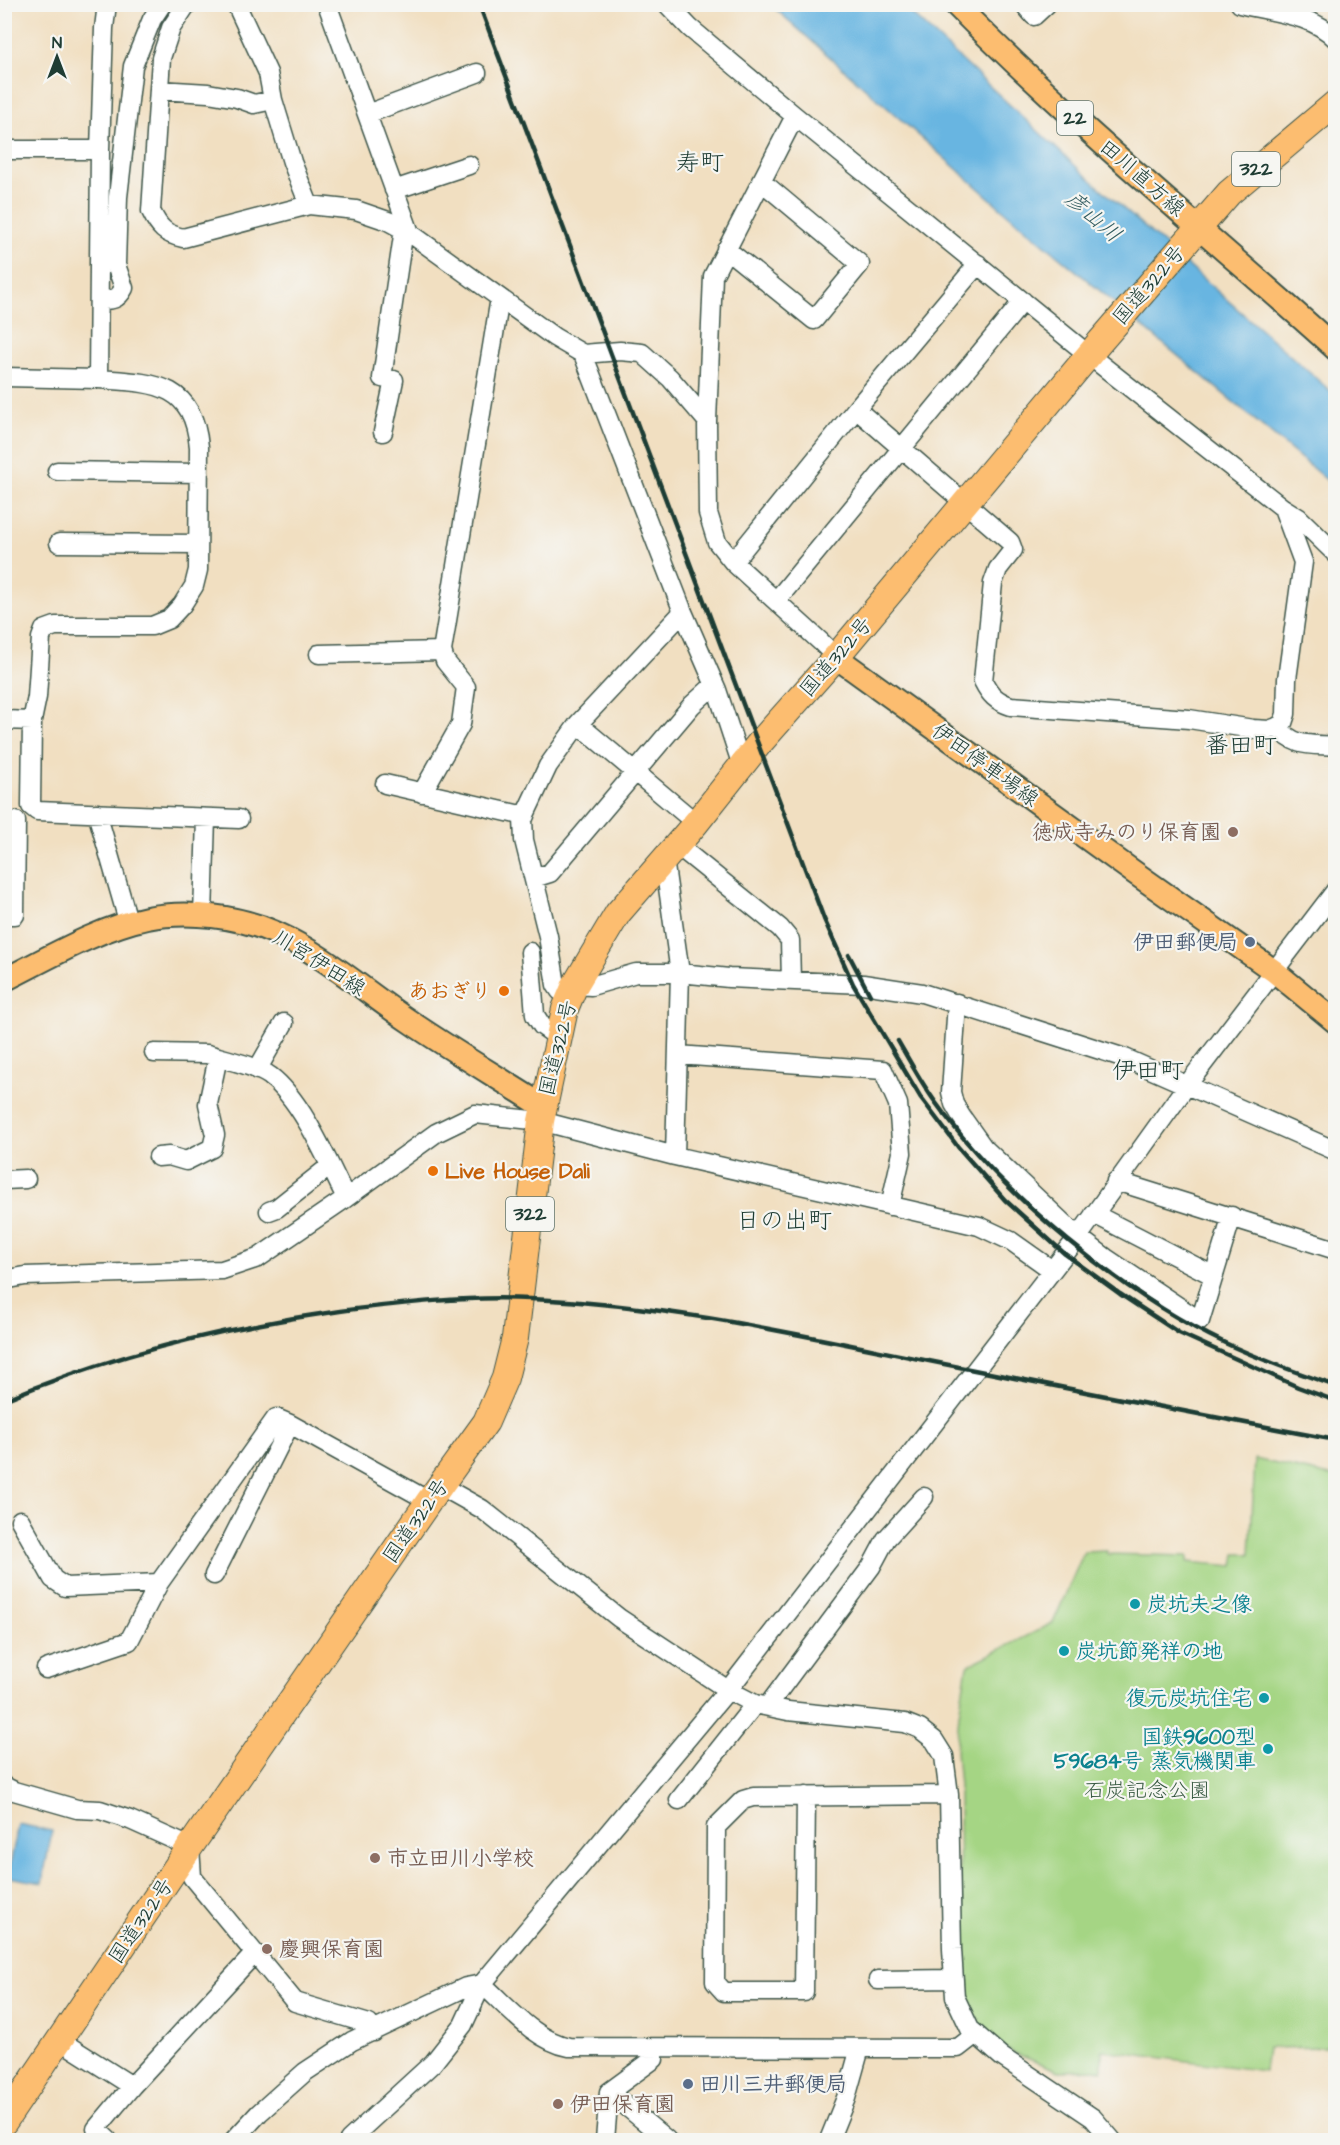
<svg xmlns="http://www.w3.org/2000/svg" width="1340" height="2145" font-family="'Architects Daughter','Klee One',sans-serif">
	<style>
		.green { fill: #a5d584; stroke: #62895c; stroke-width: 1.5 }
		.water { fill: #67b5e1; stroke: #43798a; stroke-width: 1.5 }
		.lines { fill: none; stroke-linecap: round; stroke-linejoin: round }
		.minor-casing { stroke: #3e5549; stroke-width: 21 }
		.major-casing { stroke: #3e5549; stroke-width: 26 }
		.highway-casing { stroke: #3e5549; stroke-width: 28 }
		.minor { stroke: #fff; stroke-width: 18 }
		.major { stroke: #fcbd6f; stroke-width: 22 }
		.highway { stroke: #fcbd6f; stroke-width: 26 }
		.rail { stroke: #1f3d34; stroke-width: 4.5 }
		.education-dot { fill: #8d6e63; stroke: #f6f6f2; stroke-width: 2 }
		.service-dot { fill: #5c6f8a; stroke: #f6f6f2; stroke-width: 2 }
		.food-dot { fill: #e8710a; stroke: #f6f6f2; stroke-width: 2 }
		.culture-dot { fill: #0f9aa8; stroke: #f6f6f2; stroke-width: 2 }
		.labels { text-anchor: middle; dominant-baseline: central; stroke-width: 4.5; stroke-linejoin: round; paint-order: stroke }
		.shield { fill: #f6f6f2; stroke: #60746d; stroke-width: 1.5 }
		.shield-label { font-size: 20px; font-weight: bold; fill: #1f3d34 }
		.street-label { font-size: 21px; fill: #1f3d34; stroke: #f6f6f2 }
		.education-label { font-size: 21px; font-weight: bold; fill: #785e54; stroke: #f6f6f2; text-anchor: start }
		.service-label { font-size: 21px; font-weight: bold; fill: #4e5e75; stroke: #f6f6f2; text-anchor: end }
		.food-label { font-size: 21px; font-weight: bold; fill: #c56008; stroke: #f6f6f2; text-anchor: end }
		.culture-label { font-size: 21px; font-weight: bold; fill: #0d838f; stroke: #f6f6f2; text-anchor: start }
		.park-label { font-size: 21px; fill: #3a5b44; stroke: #f6f6f2 }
		.water-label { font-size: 22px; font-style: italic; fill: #315b5f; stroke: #f6f6f2 }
		.quarter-label { font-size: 24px; fill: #1f3d34; stroke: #f6f6f2 }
	</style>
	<rect width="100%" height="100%" fill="#f6f6f2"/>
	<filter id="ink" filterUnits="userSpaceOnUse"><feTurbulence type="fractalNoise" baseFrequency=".0167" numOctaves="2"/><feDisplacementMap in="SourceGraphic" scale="12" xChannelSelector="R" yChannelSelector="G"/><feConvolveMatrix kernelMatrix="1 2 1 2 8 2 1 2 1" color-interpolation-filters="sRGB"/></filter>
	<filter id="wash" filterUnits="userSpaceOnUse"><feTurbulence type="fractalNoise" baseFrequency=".008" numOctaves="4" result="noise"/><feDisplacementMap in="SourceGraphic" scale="24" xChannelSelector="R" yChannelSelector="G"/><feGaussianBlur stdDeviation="1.35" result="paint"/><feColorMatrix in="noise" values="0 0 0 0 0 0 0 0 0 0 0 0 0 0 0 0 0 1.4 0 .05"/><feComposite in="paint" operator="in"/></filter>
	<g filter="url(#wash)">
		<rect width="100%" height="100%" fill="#f1dfc1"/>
		<!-- green -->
		<path class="green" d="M 1255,1459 L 1335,1477 L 1335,2047 L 1267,2048 L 1264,2071 L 1102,2050 L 1102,2070 L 1058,2071 L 1005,2049 L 974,2021 L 966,2003 L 960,1952 L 959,1786 L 956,1751 L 959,1714 L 967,1666 L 1053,1623 L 1084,1552 L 1107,1551 L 1107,1554 L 1188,1556 L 1188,1562 L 1234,1566 L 1236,1554 L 1250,1554 Z"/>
		<!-- water -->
		<path class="water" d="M 771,5 L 902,5 L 1081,171 L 1335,395 L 1335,487 L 1002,209 Z
			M 18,1824 L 52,1831 L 42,1883 L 8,1877 Z"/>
	</g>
	<g filter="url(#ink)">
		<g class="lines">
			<!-- minor casing -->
			<g class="minor-casing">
				<path id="minor" d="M 187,4 L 171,28 L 161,58 L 151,211 C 159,228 165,234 183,238 L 309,205 L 356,210 L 388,221 L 410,233 L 554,337 L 583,354 L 683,612 L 717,690 L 742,766
					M 236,4 L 268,73 L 273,100 L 292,162 L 309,205
					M 327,4 L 410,233
					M 667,4 L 690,28 L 795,116 L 1090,356 L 1283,508 L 1299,518 L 1336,554
					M 1024,4 L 1034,16 L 1047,4
					M 1240,4 C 1271,12 1313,14 1336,39
					M 159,90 L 208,93 L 237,98 L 254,104 L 273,100
					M 367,114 L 477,73
					M 4,150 L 100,150
					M 394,190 L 469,165
					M 726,249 L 814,320 L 860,264 L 761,181
					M 99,300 C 112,300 118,300 124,288 L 116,265 L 118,197 L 133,66 L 152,19 L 162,4
					M 583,354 L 620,351 L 642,353 L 670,378 L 707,421 L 708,513 L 717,542 L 733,562 L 821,642 L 836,657
					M 4,377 L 98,379
					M 856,409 L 1010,542 L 1013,550 L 998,569 L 993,583 L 983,681 C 990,695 996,701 1011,706 L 1189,719 L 1253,729 L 1269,730 L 1277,727 L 1283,723 L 1286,714 L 1287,679 L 1303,562 L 1283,508
					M 707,421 L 713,276 L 795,116
					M 383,432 L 394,380 L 382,378 L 404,229
					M 57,471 L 199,473
					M 59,543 L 198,544
					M 733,562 L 856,409 L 978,264
					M 776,601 L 1023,301
					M 442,651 L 500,298
					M 319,654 L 442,651 L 445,661 L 466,687 L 461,724 L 422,793
					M 4,720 L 32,721 L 37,697 L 41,638 L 44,630 L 55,626 L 152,626 L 169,619 L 182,605 L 194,586 L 198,570 L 199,447 C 193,381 152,383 98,379 L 100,150 L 104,28 L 107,4
					M 32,721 L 31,806 L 37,811 L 239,819
					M 578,724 L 696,823
					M 1277,727 C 1296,748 1309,744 1336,746
					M 385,784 L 525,816
					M 97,813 L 129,924
					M 677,845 L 780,928 L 790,940 L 791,981
					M 664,859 L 680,973 L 675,1156
					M 534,878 L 550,873 L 692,705 L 714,685
					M 4,915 L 15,915 L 16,821
					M 203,916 L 206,818
					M 530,952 L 535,1015 L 542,1026 L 559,1038
					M 575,985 L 591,986 L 636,973 L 680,973 L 729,978 L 863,984 L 922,993 L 1125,1058 L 1336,1151
					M 570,996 L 560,991 L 556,985 L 548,936 L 524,840 L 523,819 L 548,766 L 578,724 L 683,612
					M 957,1003 L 951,1092 L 954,1104 L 961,1116 L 983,1147 L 1078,1237 L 1106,1258 L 1200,1321 L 1232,1216
					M 154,1053 L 207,1054 L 218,1057
					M 678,1055 L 883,1070 L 898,1104 L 902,1153 L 890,1206
					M 257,1070 L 284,1023
					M 158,1157 L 169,1156 L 186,1161 L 212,1148 L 215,1135 L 208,1104 L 218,1057 C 235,1062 256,1066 270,1076 C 302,1100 328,1162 346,1198
					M 4,1180 L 26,1179
					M 1116,1181 L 1336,1250
					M 269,1211 L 277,1208 L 330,1166
					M 1094,1214 L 1214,1276
					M 4,1280 L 25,1276 L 222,1270 L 258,1258 L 346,1198 L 436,1133 L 475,1114 L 541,1121 L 675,1156 L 979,1226 L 1011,1241 L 1052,1270
					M 441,1486 L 482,1509 L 619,1618 L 728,1690 L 755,1704 L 788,1711 L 905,1723 L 920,1729 L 934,1740 L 944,1756 L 949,1795 L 952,1949 L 955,1997 L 970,2029 L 1002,2057 L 1093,2118 L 1112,2140
					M 20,1520 L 53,1579 L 65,1587 L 159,1583 L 276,1418 L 290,1424 L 429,1501
					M 214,1575 L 290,1424
					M 46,1669 L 129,1641 L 159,1583
					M 769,1707 L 772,1700 L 871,1567 L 886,1539 L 924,1497
					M 4,1786 L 14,1791 L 77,1809 L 100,1810 L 130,1820 L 190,1847 L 192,1877 L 295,2002 L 369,2024 L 374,2032
					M 806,1796 L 804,1992 L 724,1992 L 715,1982 L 716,1827 L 743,1800 L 753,1797 L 949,1795
					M 679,1800 L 755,1704
					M 878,1980 L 954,1979
					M 482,1984 C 507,2006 534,2040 569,2047 L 958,2048 L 976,2034
					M 61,2041 L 132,2086
					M 609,2092 L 667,2140
					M 108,2140 L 96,2129 L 132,2086 L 255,1953
					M 234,2140 L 259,2113 L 305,2072 L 352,2041 L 466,1987 L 482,1984
					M 349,2140 L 433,2063 L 463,2025 L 482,1984 L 732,1685 L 1078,1237 L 1187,1085 L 1336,890
					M 605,2140 L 609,2092 L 654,2059 L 654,2048
					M 829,2140 L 846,2098 L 860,2048"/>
			</g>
			<!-- major casing -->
			<g class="major-casing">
				<path id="major" d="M 955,4 C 1075,126 1209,234 1336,349
					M 836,657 L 1135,873 L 1274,971 L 1336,1022
					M 4,980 C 48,958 99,928 147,918 C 188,910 238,916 276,933 C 323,954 367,993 409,1021 C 453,1051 499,1078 544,1107"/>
			</g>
			<!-- highway casing -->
			<g class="highway-casing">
				<path id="highway" d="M 4,2122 L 190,1847 L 429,1501 L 486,1422 L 505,1378 L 515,1338 L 541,1121 L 565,1009 L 575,985 L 618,913 L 696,823 L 758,745 L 836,657 L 1099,343 L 1229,193 L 1336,103"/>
			</g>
			<!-- minor -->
			<use href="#minor" class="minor"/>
			<!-- major -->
			<use href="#major" class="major"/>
			<!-- highway -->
			<use href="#highway" class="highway"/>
			<!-- rail -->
			<path class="rail" d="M 479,4 L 824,919 L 853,984 L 921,1098 L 958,1147 L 1005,1200 L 1065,1254 L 1120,1294 L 1179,1333 L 1298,1387 L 1336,1401
				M 849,955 L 870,995
				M 898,1041 C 910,1062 922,1084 936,1103 C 1003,1196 1122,1294 1225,1343 C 1261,1360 1298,1373 1336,1386
				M 4,1400 C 112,1355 224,1327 340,1311 C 403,1303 466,1296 530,1299 C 659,1304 787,1332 914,1358 C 1054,1386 1195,1414 1336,1440"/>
		</g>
	</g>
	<!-- markers -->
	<g class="education-dot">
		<circle cx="1233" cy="832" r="6"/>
		<circle cx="375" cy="1858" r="6"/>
		<circle cx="267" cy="1949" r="6"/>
		<circle cx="558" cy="2104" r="6"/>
	</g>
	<g class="service-dot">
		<circle cx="1250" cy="942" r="6"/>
		<circle cx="688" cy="2084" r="6"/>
	</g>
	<g class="food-dot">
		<circle cx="504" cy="991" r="6"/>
		<circle cx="433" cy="1171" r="6"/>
	</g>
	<g class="culture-dot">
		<circle cx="1135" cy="1604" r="6"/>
		<circle cx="1064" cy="1651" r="6"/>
		<circle cx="1264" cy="1698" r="6"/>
		<circle cx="1268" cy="1749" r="6"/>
	</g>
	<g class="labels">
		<!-- shield labels -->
		<g class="shield">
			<rect x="1057" y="101" width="36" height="34" rx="4.5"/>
			<rect x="1232" y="152" width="48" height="34" rx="4.5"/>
			<rect x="506" y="1197" width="48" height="34" rx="4.5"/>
		</g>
		<g class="shield-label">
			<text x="1075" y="118">22</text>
			<text x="1256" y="169">322</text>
			<text x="530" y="1214">322</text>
		</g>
		<!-- street labels -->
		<g class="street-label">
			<text transform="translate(1142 178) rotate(41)">田川直方線</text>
			<text transform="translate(1149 285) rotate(-49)">国道322号</text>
			<text transform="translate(836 657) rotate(-49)">国道322号</text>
			<text transform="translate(985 765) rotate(36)">伊田停車場線</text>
			<text transform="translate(319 963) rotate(32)">川宮伊田線</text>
			<text transform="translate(558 1048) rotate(-76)">国道322号</text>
			<text transform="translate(416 1521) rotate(-55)">国道322号</text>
			<text transform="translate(141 1921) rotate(-56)">国道322号</text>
		</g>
		<!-- education labels -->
		<g class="education-label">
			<text x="1221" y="832" text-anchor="end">徳成寺みのり保育園</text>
			<text x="387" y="1858">市立田川小学校</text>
			<text x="279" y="1949">慶興保育園</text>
			<text x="570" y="2104">伊田保育園</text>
		</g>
		<!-- service labels -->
		<g class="service-label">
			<text x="1238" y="942">伊田郵便局</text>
			<text x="700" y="2084" text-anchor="start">田川三井郵便局</text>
		</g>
		<!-- food labels -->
		<g class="food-label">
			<text x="492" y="991">あおぎり</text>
			<text x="445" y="1171" text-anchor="start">Live House Dali</text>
		</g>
		<!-- culture labels -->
		<g class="culture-label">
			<text x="1147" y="1604">炭坑夫之像</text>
			<text x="1076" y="1651">炭坑節発祥の地</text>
			<text x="1252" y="1698" text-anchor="end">復元炭坑住宅</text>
			<text x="1256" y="1737" text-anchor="end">国鉄9600型<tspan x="1256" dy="24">59684号 蒸気機関車</tspan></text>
		</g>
		<!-- park labels -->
		<g class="park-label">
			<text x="1147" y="1790">石炭記念公園</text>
		</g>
		<!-- water labels -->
		<g class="water-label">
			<text transform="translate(1093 217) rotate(41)">彦山川</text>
		</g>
		<!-- quarter labels -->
		<g class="quarter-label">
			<text x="700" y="163">寿町</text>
			<text x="1241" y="746">番田町</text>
			<text x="1148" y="1071">伊田町</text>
			<text x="784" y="1221">日の出町</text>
		</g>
	</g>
	<!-- margin -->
	<rect width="1340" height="2145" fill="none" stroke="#f6f6f2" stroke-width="24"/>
	<!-- north arrow -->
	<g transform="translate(57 57)" stroke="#f6f6f2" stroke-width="4.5" paint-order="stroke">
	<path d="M0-4.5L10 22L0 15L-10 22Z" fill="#1f3d34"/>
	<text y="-9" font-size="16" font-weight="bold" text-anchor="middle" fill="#1f3d34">N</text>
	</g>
</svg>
